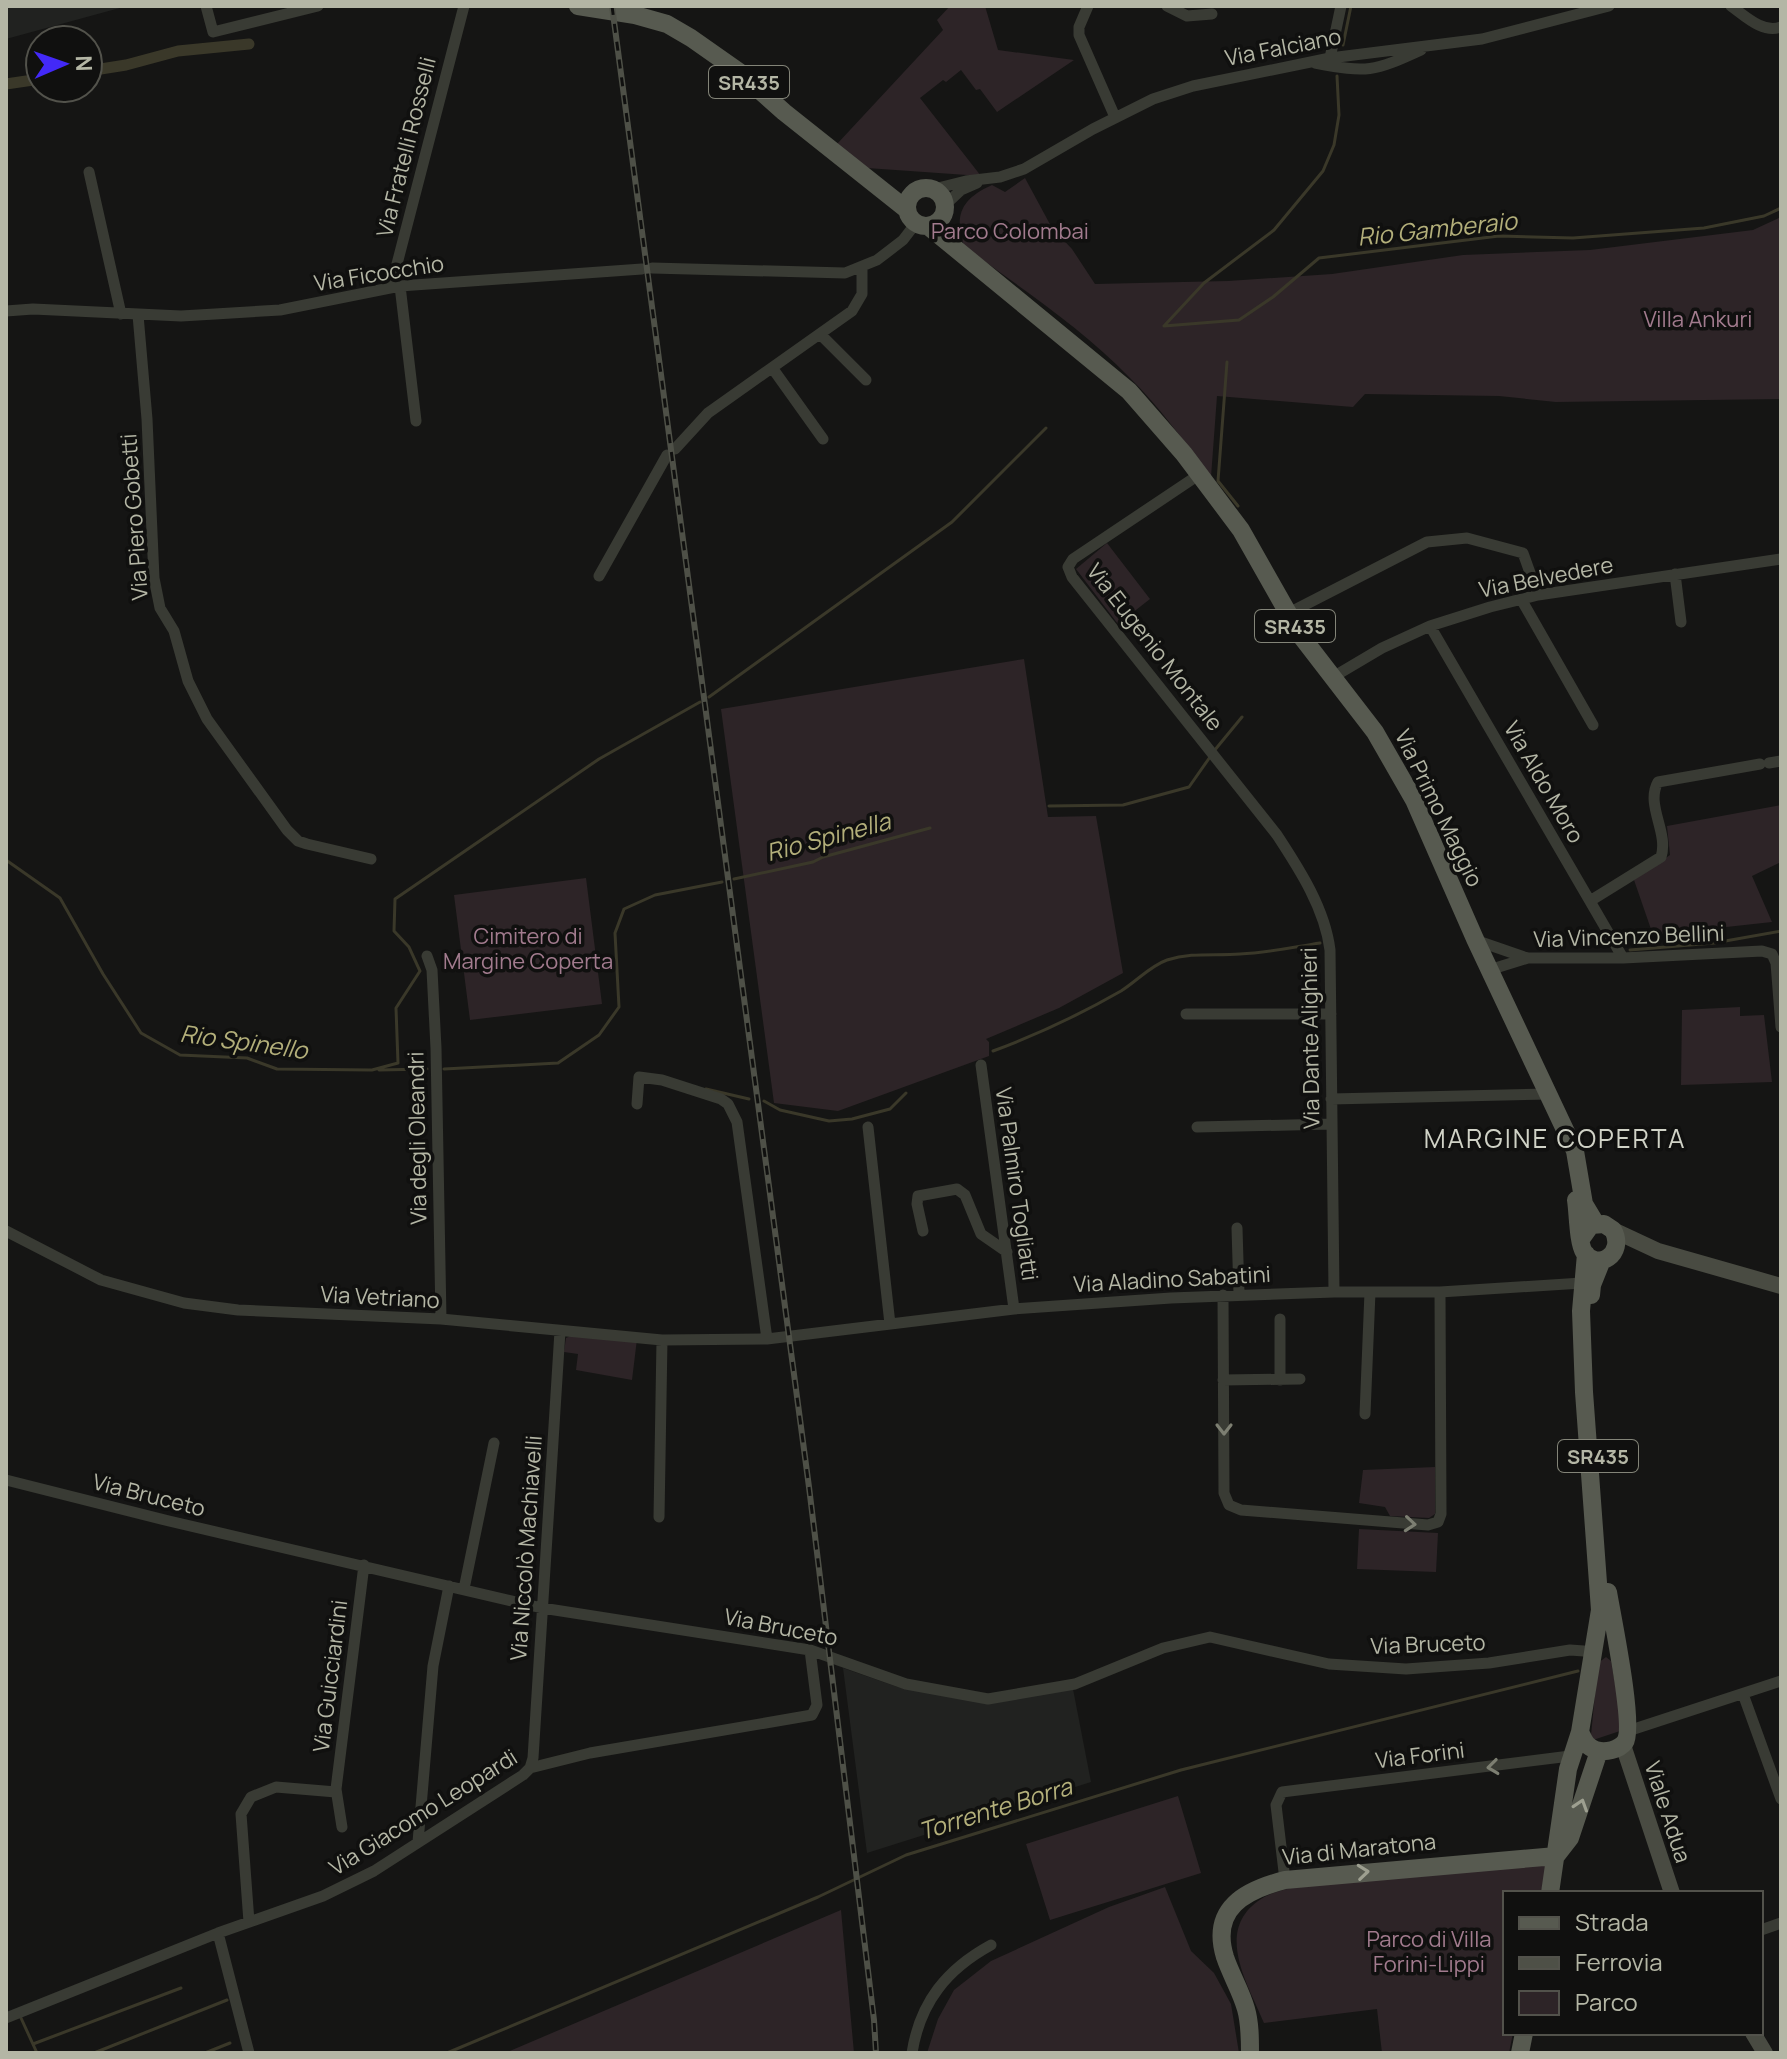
<svg xmlns="http://www.w3.org/2000/svg" width="1787" height="2059" font-family="Manrope,sans-serif">
	<style>
		.built { fill: #212220 }
		.green { fill: #2d2427 }
		.lines { fill: none; stroke-linecap: round; stroke-linejoin: round }
		.stream { stroke: #3a3829; stroke-width: 3 }
		.canal { stroke: #3a3829; stroke-width: 11 }
		.street { stroke: #393b34; stroke-width: 11 }
		.secondary { stroke: #494b42; stroke-width: 16 }
		.primary { stroke: #575a50; stroke-width: 18 }
		.rail-casing { stroke: #4e5047; stroke-width: 6 }
		.rail { stroke: #10100f; stroke-width: 3; stroke-dasharray: 9; stroke-linecap: butt }
		.oneway { stroke: #7d7f72 }
		.oneway2 { stroke: #9d9f90 }
		.labels { text-anchor: middle; dominant-baseline: central; stroke-width: 7; stroke-linejoin: round; paint-order: stroke }
		.shield { fill: #10100f; stroke: #838478; stroke-width: 2 }
		.shield-label { font-size: 20px; font-weight: bold; fill: #b4b6a5 }
		.street-label { font-size: 22px; fill: #b4b6a5; stroke: #10100f }
		.park-label { font-size: 22px; fill: #a27b8e; stroke: #10100f }
		.water-label { font-size: 24px; font-style: italic; fill: #b3af7a; stroke: #10100f }
		.quarter-label { font-size: 26px; letter-spacing: 2px; fill: #d0d2c6; stroke: #10100f }
	</style>
	<rect width="100%" height="100%" fill="#151514"/>
	<!-- built -->
	<path class="built" d="M 6,6 L 127,6 L 6,39 Z
		M 843,1668 L 898,1687 L 959,1697 L 1073,1689 L 1091,1782 L 867,1853 Z"/>
	<!-- green -->
	<path class="green" d="M 950,6 L 985,6 L 998,50 L 1074,60 L 997,112 L 980,89 L 976,90 L 961,70 L 946,82 L 943,80 L 920,98 L 981,176 L 867,168 L 837,144 L 943,30 L 937,20 Z
		M 1025,178 L 1052,228 L 1072,249 L 1095,284 L 1228,281 L 1332,274 L 1463,255 L 1590,250 L 1753,230 L 1781,217 L 1781,399 L 1556,402 L 1499,396 L 1365,394 L 1353,407 L 1217,396 L 1211,477 C 1185,443 1160,407 1129,377 C 1081,327 1020,288 964,246 C 954,215 961,199 992,185 L 1005,192 Z
		M 1107,543 L 1150,599 L 1118,624 L 1076,569 Z
		M 1024,659 L 1048,817 L 1096,816 L 1123,973 L 1059,1008 L 986,1039 L 989,1042 L 989,1056 L 838,1111 L 774,1103 L 721,709 Z
		M 1781,805 L 1781,862 L 1752,876 L 1772,922 L 1653,935 L 1634,880 L 1670,855 L 1667,826 Z
		M 586,878 L 602,1004 L 470,1020 L 454,895 Z
		M 1740,1007 L 1740,1016 L 1764,1015 L 1772,1082 L 1681,1085 L 1682,1010 Z
		M 573,1335 L 637,1339 L 632,1380 L 576,1370 L 578,1354 L 564,1352 L 566,1338 Z
		M 1435,1467 L 1435,1514 L 1429,1518 L 1390,1516 L 1385,1507 L 1359,1503 L 1363,1470 Z
		M 1359,1529 L 1438,1533 L 1436,1572 L 1357,1569 Z
		M 1606,1657 L 1611,1661 L 1623,1730 L 1593,1740 L 1591,1735 L 1598,1663 Z
		M 1178,1796 L 1201,1873 L 1050,1920 L 1026,1844 Z
		M 1547,1862 L 1541,1893 L 1505,1893 L 1505,2033 L 1513,2033 L 1509,2053 L 1382,2053 L 1377,2009 L 1264,2023 C 1248,1984 1213,1930 1261,1899 C 1269,1893 1281,1891 1290,1888 Z
		M 1165,1887 L 1191,1951 L 1214,1973 L 1231,2004 L 1239,2053 L 927,2053 L 938,2019 L 954,1990 L 991,1961 L 1109,1907 Z
		M 841,1910 L 854,2053 L 505,2053 Z"/>
	<g class="lines">
		<!-- stream -->
		<path class="stream" d="M 1343,45 L 1351,6
			M 1164,326 L 1239,320 L 1273,297 L 1319,258 L 1499,236 L 1573,238 L 1704,228 L 1764,216 L 1781,208
			M 1164,326 L 1204,283 L 1274,230 L 1323,171 L 1334,145 L 1339,115 L 1337,76
			M 1227,362 L 1218,481 L 1238,506
			M 709,697 L 952,522 L 1046,428
			M 1214,751 L 1242,717
			M 1049,806 L 1123,805 L 1189,787 L 1210,757
			M 6,860 L 60,898 L 103,974 L 141,1033 L 180,1055 L 247,1058 L 277,1069 L 371,1070
			M 734,879 L 813,862 L 823,857 L 930,828
			M 1630,950 L 1714,943 L 1781,931
			M 993,1051 C 1036,1035 1081,1014 1121,991 C 1137,981 1150,966 1167,960 C 1192,952 1215,956 1240,954 C 1267,953 1294,947 1320,943
			M 444,1069 L 558,1063 L 599,1035 L 619,1007 L 615,933 L 624,909 L 655,895 L 722,882
			M 372,1070 L 398,1063 L 396,1008 L 420,971 L 409,947 L 394,931 L 395,899 L 599,759 L 700,702
			M 379,1070 L 427,1069
			M 706,1089 L 749,1099
			M 764,1101 L 780,1110 L 829,1121 L 852,1119 L 890,1109 L 906,1093
			M 21,2018 L 37,2053
			M 33,2044 L 181,1988
			M 94,2053 L 227,2000
			M 205,2053 L 230,2043
			M 447,2053 L 818,1897 L 906,1855 L 1181,1770 L 1578,1671"/>
		<!-- canal -->
		<path class="canal" d="M 88,71 L 126,65 L 178,51 L 249,44
			M 6,84 L 40,79"/>
		<!-- street -->
		<path class="street" d="M 206,6 L 213,32 L 318,6
			M 1088,6 L 1079,27 L 1079,35 L 1115,117
			M 1167,6 L 1187,16 L 1212,14
			M 1731,6 C 1745,16 1763,34 1781,27
			M 1330,58 L 1341,6
			M 1315,63 C 1368,73 1373,72 1421,50
			M 89,172 L 121,314
			M 934,189 L 966,181 L 1000,177 L 1024,169 L 1093,129 L 1153,99 L 1193,86 L 1330,58 L 1482,39 L 1609,6
			M 945,205 L 961,190 L 977,183
			M 652,268 L 845,273 L 877,260 L 903,240 L 916,223
			M 400,286 L 416,421
			M 391,287 L 464,6
			M 6,311 L 33,309 L 181,316 L 215,314 L 280,310 L 400,286 L 642,269
			M 138,315 L 147,419 L 154,578 L 160,608 L 174,631 L 188,681 L 207,719 L 287,830 L 298,841 L 307,844 L 371,859
			M 821,335 L 866,380
			M 773,369 L 823,439
			M 675,449 L 708,413 L 852,311 L 862,294 L 862,268
			M 1200,474 L 1073,559 L 1068,567 L 1072,577 L 1277,835 C 1300,870 1325,909 1330,950 L 1334,1292
			M 1675,574 L 1681,622
			M 599,576 L 667,455
			M 1521,599 L 1593,725
			M 1287,614 L 1427,542 L 1467,538 L 1523,553 L 1538,595
			M 1430,626 L 1623,958
			M 1333,677 L 1382,648 L 1430,626 L 1490,607 L 1538,595 L 1781,559
			M 1769,763 L 1781,761
			M 1590,901 L 1661,857 C 1669,832 1645,805 1658,782 L 1760,764
			M 1475,940 L 1527,958
			M 427,956 L 432,970 L 436,1048 L 441,1319
			M 1489,970 L 1528,958 L 1623,958 L 1762,951 L 1772,954 L 1776,963 L 1781,1027
			M 1186,1014 L 1331,1014
			M 981,1065 L 1014,1309
			M 1331,1099 L 1549,1094
			M 637,1104 L 639,1077 L 662,1080 L 721,1099 L 728,1104 L 737,1122 L 767,1339
			M 868,1127 L 890,1324
			M 1197,1127 L 1332,1124
			M 1237,1228 L 1239,1294
			M 6,1231 L 101,1280 L 184,1303 L 238,1310 L 441,1319 L 662,1340 L 767,1339 L 1014,1309 L 1171,1298 L 1334,1292 L 1440,1292 L 1582,1283
			M 923,1231 L 917,1204 L 918,1196 L 957,1189 L 965,1195 L 981,1234 L 1007,1252
			M 1223,1295 L 1224,1493 L 1229,1505 L 1241,1510 L 1428,1525 L 1438,1522 L 1441,1514 L 1440,1292
			M 1280,1319 L 1280,1380
			M 1223,1380 L 1300,1379
			M 1365,1414 L 1370,1292
			M 6,1480 L 169,1521 L 542,1608 L 810,1650 L 906,1684 L 988,1699 L 1075,1684 L 1163,1648 L 1210,1637 L 1329,1664 L 1406,1669 L 1489,1663 L 1570,1650 L 1584,1651 L 1593,1655
			M 659,1517 L 662,1340
			M 464,1589 L 494,1443
			M 1743,1694 L 1781,1799
			M 1628,1731 L 1781,1681
			M 530,1768 L 533,1758 L 560,1331
			M 342,1827 L 336,1789 L 364,1565
			M 418,1842 L 433,1666 L 449,1586
			M 1285,1880 L 1276,1805 L 1282,1792 L 1570,1756
			M 249,1922 L 241,1814 L 251,1797 L 276,1787 L 336,1792
			M 1761,1930 L 1781,1923
			M 218,1933 L 249,2053
			M 6,2018 L 218,1933 L 323,1896 L 374,1871 L 523,1775 L 530,1768 L 590,1753 L 812,1715 L 817,1705 L 810,1650
			M 912,2053 C 920,2002 947,1969 991,1945"/>
		<!-- secondary -->
		<path class="secondary" d="M 1613,1230 L 1658,1251 L 1781,1286
			M 1623,1745 L 1672,1893
			M 1753,2033 L 1765,2053"/>
		<!-- primary -->
		<path class="primary" d="M 578,6 L 635,15 L 667,24 L 691,38 L 738,71 L 784,112 L 906,209
			M907 207a19 19 0 1 1 38 0a19 19 0 1 1-38 0Z
			M 928,226 L 1129,391 L 1184,454 L 1241,530 L 1301,636 L 1375,732 L 1414,800 L 1475,939 L 1575,1151 L 1584,1204 L 1596,1224
			M 1576,1200 C 1578,1213 1578,1243 1584,1252 C 1597,1272 1626,1254 1613,1230 L 1604,1224 L 1591,1225 L 1581,1239
			M 1591,1295 L 1592,1285 L 1602,1260
			M 1580,1732 C 1584,1740 1586,1747 1596,1750 C 1605,1753 1619,1750 1625,1742 C 1635,1727 1612,1616 1608,1592
			M 1556,1856 L 1570,1838 L 1599,1751
			M 1550,1893 L 1568,1769 L 1580,1732 L 1600,1610 L 1584,1392 L 1581,1311 L 1586,1254
			M 1250,2053 C 1250,2038 1250,2023 1246,2009 C 1241,1991 1231,1975 1225,1957 C 1210,1908 1246,1890 1285,1880 L 1556,1856
			M 1520,2053 L 1524,2033"/>
		<!-- rail casing -->
		<g class="rail-casing">
			<path id="rail" d="M 612,6 L 809,1487 L 874,2020 L 876,2053"/>
		</g>
		<!-- rail -->
		<use href="#rail" class="rail"/>
	</g>
	<!-- one-way arrows -->
	<defs><path id="oneway-chevron" d="M-2-3.5L2.5 0L-2 3.5" fill="none" stroke-width="1.6" stroke-linecap="round" stroke-linejoin="round" transform="scale(2)"/></defs>
	<g class="oneway">
		<use href="#oneway-chevron" transform="translate(1224 1429) rotate(90)"/>
		<use href="#oneway-chevron" transform="translate(1410 1524) rotate(5)"/>
		<use href="#oneway-chevron" transform="translate(1493 1767) rotate(173)"/>
	</g>
	<g class="oneway2">
		<use href="#oneway-chevron" transform="translate(1581 1805) rotate(-72)"/>
		<use href="#oneway-chevron" transform="translate(1363 1872) rotate(-6)"/>
	</g>
	<g class="labels">
		<!-- shield labels -->
		<g class="shield">
			<rect x="709" y="66" width="80" height="32" rx="6"/>
			<rect x="1255" y="610" width="80" height="32" rx="6"/>
			<rect x="1558" y="1440" width="80" height="32" rx="6"/>
		</g>
		<g class="shield-label">
			<text x="749" y="82">SR435</text>
			<text x="1295" y="626">SR435</text>
			<text x="1598" y="1456">SR435</text>
		</g>
		<!-- street labels -->
		<g class="street-label">
			<text transform="translate(1283 47) rotate(-11)">Via Falciano</text>
			<text transform="translate(406 147) rotate(-76)">Via Fratelli Rosselli</text>
			<text transform="translate(379 273) rotate(-9)">Via Ficocchio</text>
			<text transform="translate(134 517) rotate(-94)">Via Piero Gobetti</text>
			<text transform="translate(1546 577) rotate(-11)">Via Belvedere</text>
			<text transform="translate(1155 647) rotate(52)">Via Eugenio Montale</text>
			<text transform="translate(1544 782) rotate(60)">Via Aldo Moro</text>
			<text transform="translate(1439 808) rotate(64)">Via Primo Maggio</text>
			<text transform="translate(1629 936) rotate(-2)">Via Vincenzo Bellini</text>
			<text transform="translate(1310 1038) rotate(-91)">Via Dante Alighieri</text>
			<text transform="translate(417 1138) rotate(-91)">Via degli Oleandri</text>
			<text transform="translate(1017 1184) rotate(82)">Via Palmiro Togliatti</text>
			<text transform="translate(1172 1279) rotate(-3)">Via Aladino Sabatini</text>
			<text transform="translate(380 1297) rotate(3)">Via Vetriano</text>
			<text transform="translate(149 1495) rotate(14)">Via Bruceto</text>
			<text transform="translate(526 1548) rotate(-86)">Via Niccolò Machiavelli</text>
			<text transform="translate(781 1627) rotate(11)">Via Bruceto</text>
			<text transform="translate(1428 1644) rotate(-2)">Via Bruceto</text>
			<text transform="translate(330 1676) rotate(-83)">Via Guicciardini</text>
			<text transform="translate(1420 1755) rotate(-7)">Via Forini</text>
			<text transform="translate(423 1812) rotate(-32)">Via Giacomo Leopardi</text>
			<text transform="translate(1668 1812) rotate(72)">Viale Adua</text>
			<text transform="translate(1359 1849) rotate(-6)">Via di Maratona</text>
		</g>
		<!-- park labels -->
		<g class="park-label">
			<text x="1010" y="231">Parco Colombai</text>
			<text x="1698" y="319">Villa Ankuri</text>
			<text x="528" y="936">Cimitero di<tspan x="528" dy="25">Margine Coperta</tspan></text>
			<text x="1429" y="1939">Parco di Villa<tspan x="1429" dy="25">Forini-Lippi</tspan></text>
		</g>
		<!-- water labels -->
		<g class="water-label">
			<text transform="translate(1437 228) rotate(-6)">Rio Gamberaio</text>
			<text transform="translate(828 836) rotate(-15)">Rio Spinella</text>
			<text transform="translate(244 1041) rotate(8)">Rio Spinello</text>
			<text transform="translate(995 1808) rotate(-17)">Torrente Borra</text>
		</g>
		<!-- quarter labels -->
		<g class="quarter-label">
			<text x="1555" y="1138">MARGINE COPERTA</text>
		</g>
	</g>
	<!-- border -->
	<rect width="1787" height="2059" fill="none" stroke="#b4b6a5" stroke-width="16"/>
	<!-- legend -->
	<rect x="1503" y="1891" width="260" height="144" fill="#10100f" stroke="#52524b" stroke-width="2"/>
	<rect x="1519" y="1917" width="40" height="12" fill="#575a50" stroke="#52524b" stroke-width="2"/>
	<text x="1575" y="1931" font-size="24" fill="#b4b6a5">Strada</text>
	<rect x="1519" y="1957" width="40" height="12" fill="#4e5047" stroke="#52524b" stroke-width="2"/>
	<text x="1575" y="1971" font-size="24" fill="#b4b6a5">Ferrovia</text>
	<rect x="1519" y="1991" width="40" height="24" fill="#2d2427" stroke="#52524b" stroke-width="2"/>
	<text x="1575" y="2011" font-size="24" fill="#b4b6a5">Parco</text>
	<!-- north arrow -->
	<g transform="translate(64 64) rotate(88)"><circle r="38" fill="#10100f" stroke="#52524b" stroke-width="2"/>
	<path d="M0-6L14 30L0 20L-14 30Z" fill="#4329f8"/>
	<text y="-12" font-size="22" font-weight="bold" text-anchor="middle" fill="#b4b6a5">N</text>
	</g>
</svg>
